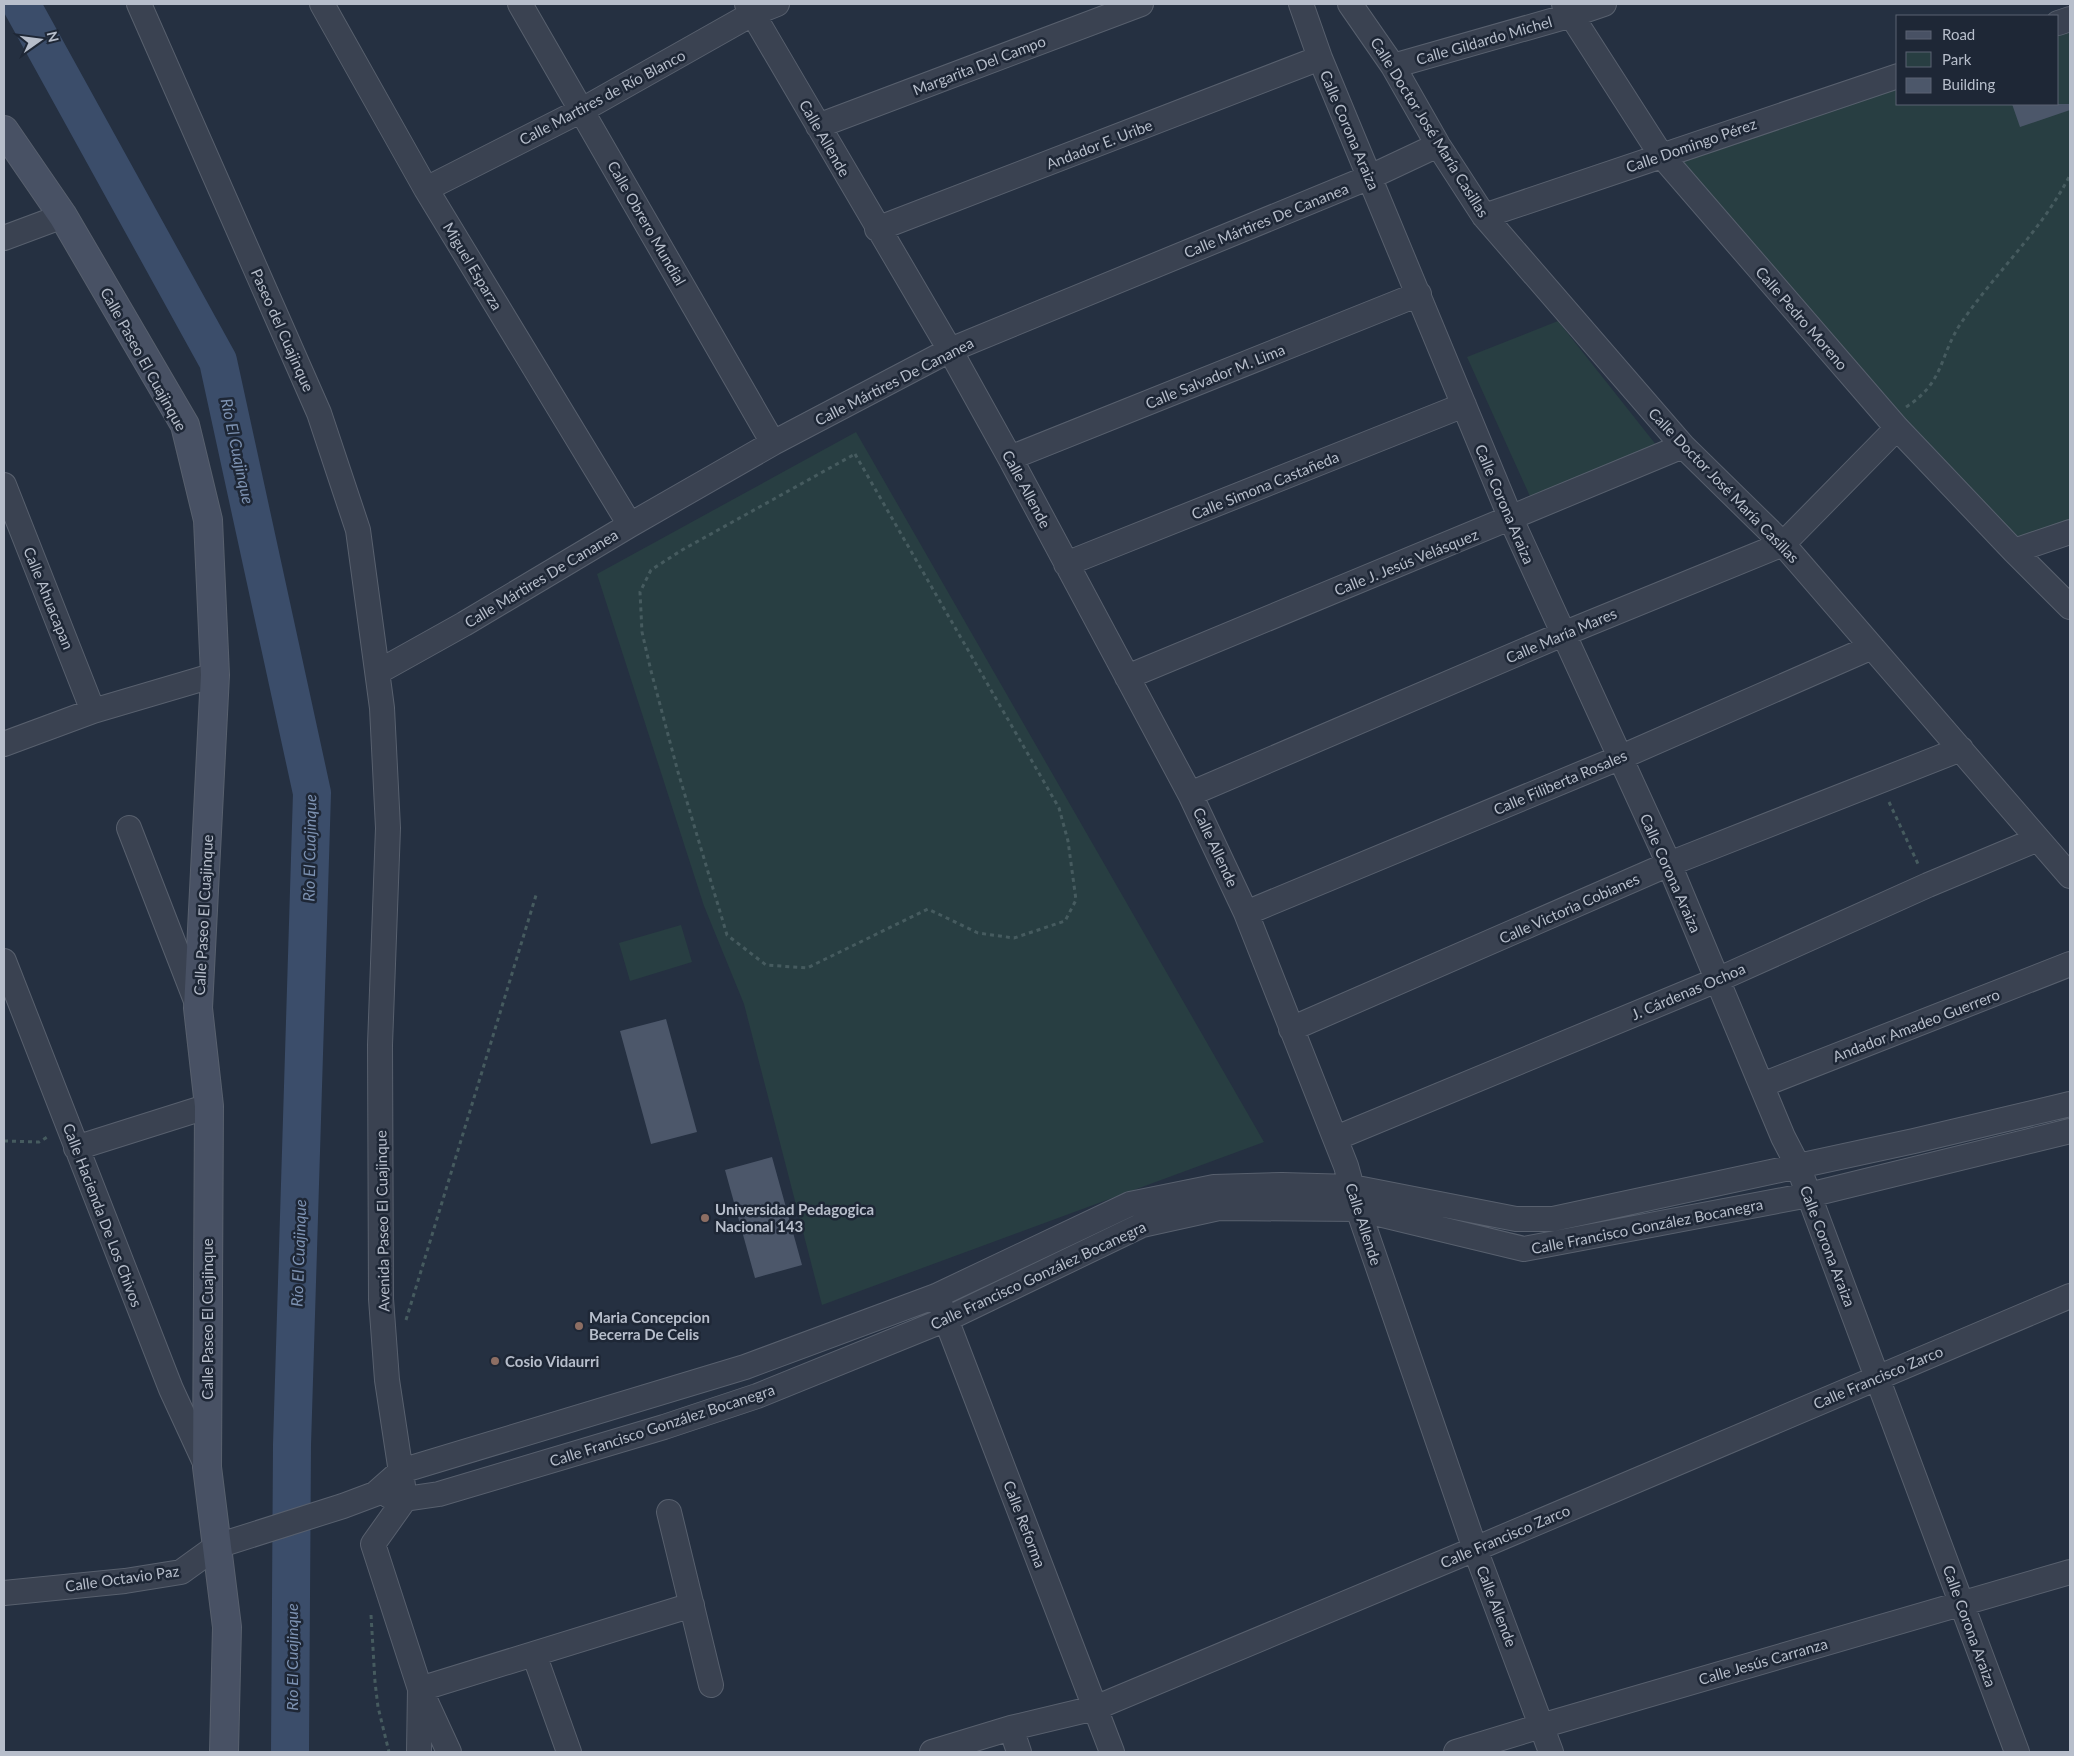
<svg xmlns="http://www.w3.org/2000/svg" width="2074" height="1756" font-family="Lato,sans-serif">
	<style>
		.green { fill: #283e42 }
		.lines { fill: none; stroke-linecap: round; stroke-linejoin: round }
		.river { stroke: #3b4d6a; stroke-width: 38 }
		.building { fill: #4c576a }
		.street-casing { stroke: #58606e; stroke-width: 26 }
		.secondary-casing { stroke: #58606e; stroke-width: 30 }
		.path { stroke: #465b5f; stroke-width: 3; stroke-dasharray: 4 4; stroke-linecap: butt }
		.street { stroke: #3a4251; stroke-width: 24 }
		.secondary { stroke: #485164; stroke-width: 28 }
		.education-dot { fill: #8d6e63; stroke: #1e2736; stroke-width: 2 }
		.labels { text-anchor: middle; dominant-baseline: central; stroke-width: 5; stroke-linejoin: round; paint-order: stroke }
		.street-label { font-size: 15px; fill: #b7becb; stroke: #1e2736 }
		.poi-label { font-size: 15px; font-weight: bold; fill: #b7becb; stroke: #1e2736; text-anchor: start }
		.water-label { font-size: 16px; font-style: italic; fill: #7d92b2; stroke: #1e2736 }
	</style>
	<rect width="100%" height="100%" fill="#253041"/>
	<!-- green -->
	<path class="green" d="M 2070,19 L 2070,532 L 2014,551 L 1661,155 L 1898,76 L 1898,104 L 2058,104 L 2058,23 Z
		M 1558,321 L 1657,446 L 1533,503 L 1467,357 Z
		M 856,432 L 1264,1142 L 822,1305 L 744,1004 L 704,906 L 597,574 Z
		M 681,925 L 692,962 L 630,981 L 619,943 Z"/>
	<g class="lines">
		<!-- river -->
		<path class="river" d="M 21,4 L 218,361 L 312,793 L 292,1445 L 290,1752"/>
	</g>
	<!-- building -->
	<path class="building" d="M 2012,104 L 2070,104 L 2070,110 L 2020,127 Z
		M 666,1019 L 697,1132 L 651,1144 L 620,1031 Z
		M 772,1157 L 802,1265 L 755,1278 L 725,1170 Z"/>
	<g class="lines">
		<!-- street casing -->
		<g class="street-casing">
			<path id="street" d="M 139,4 L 319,413 L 358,530 L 382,708 L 388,828 L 380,1045 L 381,1299 L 387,1380 L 405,1499 L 373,1544 L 420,1689 L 419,1752
				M 322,4 L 426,189 L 630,525
				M 520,4 L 773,443
				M 747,4 L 950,350 L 1010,458 L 1190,794 L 1246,913 L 1346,1166 L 1358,1209 L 1475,1549 L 1551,1752
				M 1301,4 L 1320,58 L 1511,519 L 1669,864 L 1783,1137 L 1798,1166 L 2017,1752
				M 1350,4 L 1393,66 L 1438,145 L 1484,216 L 1683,446 L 1783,544 L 2070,876
				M 1564,4 L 1661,155 L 1897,428 L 2014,551 L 2070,607
				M 2058,23 L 2070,19
				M 1393,66 L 1572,15 L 1604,4
				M 818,126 L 1141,4
				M 426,189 L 582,110 L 752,14 L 777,4
				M 1484,216 L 1898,76
				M 877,229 L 1320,58
				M 4,238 L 63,216
				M 1010,458 L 1419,294
				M 4,485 L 93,711
				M 2014,551 L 2070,532
				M 1066,564 L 1464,405
				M 378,672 L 464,624 L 630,525 L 773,443 L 950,350 L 1370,177 L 1438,145
				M 1127,677 L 1683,446
				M 4,744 L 93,711 L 215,675
				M 1190,794 L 1563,634 L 1783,544 L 1897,428
				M 129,828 L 198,1006
				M 1246,913 L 1619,758 L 1872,647
				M 4,961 L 171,1389 L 207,1467
				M 1291,1029 L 1669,864 L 1961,749
				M 1762,1085 L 2070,964
				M 1336,1138 L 1717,980 L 1928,885 L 2038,839
				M 76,1148 L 209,1106
				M 941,1306 L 1112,1752
				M 389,1496 L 405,1499 L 439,1494 L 664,1427 L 757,1396 L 947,1319 L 1142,1225 L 1219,1208 L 1358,1209 L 1524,1249 L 1809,1195 L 2070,1131
				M 669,1512 L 711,1685
				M 4,1593 L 125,1581 L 181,1572 L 217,1546 L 343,1506 L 375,1494 L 401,1471 L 745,1367 L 936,1296 L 1130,1204 L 1214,1187 L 1282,1185 L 1352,1187 L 1516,1219 L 1553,1219 L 1914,1141 L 2070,1104
				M 534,1654 L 569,1752
				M 1011,1728 L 1019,1752
				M 449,1752 L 420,1689 L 692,1605
				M 932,1752 L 1011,1728 L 1095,1708 L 1475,1549 L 2070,1296
				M 1456,1752 L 1541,1726 L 2070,1572"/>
		</g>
		<!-- secondary casing -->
		<g class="secondary-casing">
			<path id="secondary" d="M 4,130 L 63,216 L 185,425 L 208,520 L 215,675 L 198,1008 L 209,1106 L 207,1467 L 227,1627 L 224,1752"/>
		</g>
		<!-- path -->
		<path class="path" d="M 1906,407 C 1945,382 1939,356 1961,323 C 1996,272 2042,230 2070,175
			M 855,454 L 1059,808 L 1068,841 L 1076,900 L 1065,921 L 1014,938 L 978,933 L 928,909 L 807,968 L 766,965 L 727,935 L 678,772 L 651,671 L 642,632 L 640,592 L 651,570 L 682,550 Z
			M 1889,802 L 1919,866
			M 4,1141 L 39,1142 L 49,1136
			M 406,1320 L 537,892
			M 371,1615 L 375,1682 L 378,1707 L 389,1752"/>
		<!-- street -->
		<use href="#street" class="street"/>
		<!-- secondary -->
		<use href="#secondary" class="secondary"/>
	</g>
	<!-- markers -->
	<g class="education-dot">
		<circle cx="705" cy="1218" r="5"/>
		<circle cx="579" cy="1326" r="5"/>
		<circle cx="495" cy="1361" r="5"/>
	</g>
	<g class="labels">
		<!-- street labels -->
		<g class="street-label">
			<text transform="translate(1484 40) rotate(-16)">Calle Gildardo Michel</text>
			<text transform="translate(979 65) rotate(-21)">Margarita Del Campo</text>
			<text transform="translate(602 97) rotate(-28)">Calle Martires de Río Blanco</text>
			<text transform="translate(1430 127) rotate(58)">Calle Doctor José María Casillas</text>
			<text transform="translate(1350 130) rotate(67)">Calle Corona Araiza</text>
			<text transform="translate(825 138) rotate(60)">Calle Allende</text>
			<text transform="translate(1099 144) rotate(-21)">Andador E. Uribe</text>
			<text transform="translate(1691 145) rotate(-19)">Calle Domingo Pérez</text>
			<text transform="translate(1266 220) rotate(-22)">Calle Mártires De Cananea</text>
			<text transform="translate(647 223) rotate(60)">Calle Obrero Mundial</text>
			<text transform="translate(473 266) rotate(59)">Miguel Esparza</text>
			<text transform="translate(1802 318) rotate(49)">Calle Pedro Moreno</text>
			<text transform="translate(283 330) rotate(66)">Paseo del Cuajinque</text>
			<text transform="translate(144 359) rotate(61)">Calle Paseo El Cuajinque</text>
			<text transform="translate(1215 376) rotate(-22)">Calle Salvador M. Lima</text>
			<text transform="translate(894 381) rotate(-27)">Calle Mártires De Cananea</text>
			<text transform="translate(1265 485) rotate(-22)">Calle Simona Castañeda</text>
			<text transform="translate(1724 485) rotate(46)">Calle Doctor José María Casillas</text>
			<text transform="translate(1027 489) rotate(62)">Calle Allende</text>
			<text transform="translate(1505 504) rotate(67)">Calle Corona Araiza</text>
			<text transform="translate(1406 562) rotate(-22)">Calle J. Jesús Velásquez</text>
			<text transform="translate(541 578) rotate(-31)">Calle Mártires De Cananea</text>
			<text transform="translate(49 598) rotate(68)">Calle Ahuacapan</text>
			<text transform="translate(1561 635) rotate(-23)">Calle María Mares</text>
			<text transform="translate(1560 782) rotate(-23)">Calle Filiberta Rosales</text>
			<text transform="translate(1216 847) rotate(65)">Calle Allende</text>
			<text transform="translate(1671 873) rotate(66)">Calle Corona Araiza</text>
			<text transform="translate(1569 908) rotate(-24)">Calle Victoria Cobianes</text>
			<text transform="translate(203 915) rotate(-87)">Calle Paseo El Cuajinque</text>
			<text transform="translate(1688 991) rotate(-23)">J. Cárdenas Ochoa</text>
			<text transform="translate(1916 1025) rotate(-21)">Andador Amadeo Guerrero</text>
			<text transform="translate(103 1215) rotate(69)">Calle Hacienda De Los Chivos</text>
			<text transform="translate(382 1221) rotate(-91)">Avenida Paseo El Cuajinque</text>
			<text transform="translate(1364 1224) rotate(72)">Calle Allende</text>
			<text transform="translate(1647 1226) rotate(-11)">Calle Francisco González Bocanegra</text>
			<text transform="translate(1828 1246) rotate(69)">Calle Corona Araiza</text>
			<text transform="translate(1038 1275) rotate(-25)">Calle Francisco González Bocanegra</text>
			<text transform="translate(207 1319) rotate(-90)">Calle Paseo El Cuajinque</text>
			<text transform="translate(1878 1377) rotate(-23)">Calle Francisco Zarco</text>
			<text transform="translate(662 1425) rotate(-18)">Calle Francisco González Bocanegra</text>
			<text transform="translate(1025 1524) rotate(69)">Calle Reforma</text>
			<text transform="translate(1505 1536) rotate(-23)">Calle Francisco Zarco</text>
			<text transform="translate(122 1578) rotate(-8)">Calle Octavio Paz</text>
			<text transform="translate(1497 1606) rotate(69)">Calle Allende</text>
			<text transform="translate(1970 1626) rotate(70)">Calle Corona Araiza</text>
			<text transform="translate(1763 1661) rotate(-16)">Calle Jesús Carranza</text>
		</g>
		<!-- poi labels -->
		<g class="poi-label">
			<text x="715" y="1209">Universidad Pedagogica<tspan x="715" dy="17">Nacional 143</tspan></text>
			<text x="589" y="1317">Maria Concepcion<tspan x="589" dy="17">Becerra De Celis</tspan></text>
			<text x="505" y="1361">Cosio Vidaurri</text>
		</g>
		<!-- water labels -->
		<g class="water-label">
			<text transform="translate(238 451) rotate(78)">Río El Cuajinque</text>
			<text transform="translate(309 848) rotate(-89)">Río El Cuajinque</text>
			<text transform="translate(298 1253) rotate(-88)">Río El Cuajinque</text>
			<text transform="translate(291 1657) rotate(-90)">Río El Cuajinque</text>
		</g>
	</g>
	<!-- border -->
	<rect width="2074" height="1756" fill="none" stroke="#b7becb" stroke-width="10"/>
	<!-- legend -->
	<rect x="1896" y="15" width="162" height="90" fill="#1e2736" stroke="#5b6372"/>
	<rect x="1906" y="31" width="25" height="8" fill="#485164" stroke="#5b6372"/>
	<text x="1942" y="40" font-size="15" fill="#b7becb">Road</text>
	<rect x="1906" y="52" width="25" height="15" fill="#283e42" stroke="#5b6372"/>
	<text x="1942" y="65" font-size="15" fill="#b7becb">Park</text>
	<rect x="1906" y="78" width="25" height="15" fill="#4c576a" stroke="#5b6372"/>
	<text x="1942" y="90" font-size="15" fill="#b7becb">Building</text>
	<!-- north arrow -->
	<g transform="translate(40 40) rotate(76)" stroke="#1e2736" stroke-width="4" paint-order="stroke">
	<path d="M0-4L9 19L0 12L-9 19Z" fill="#b7becb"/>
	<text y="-8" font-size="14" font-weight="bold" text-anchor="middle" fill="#b7becb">N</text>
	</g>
</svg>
